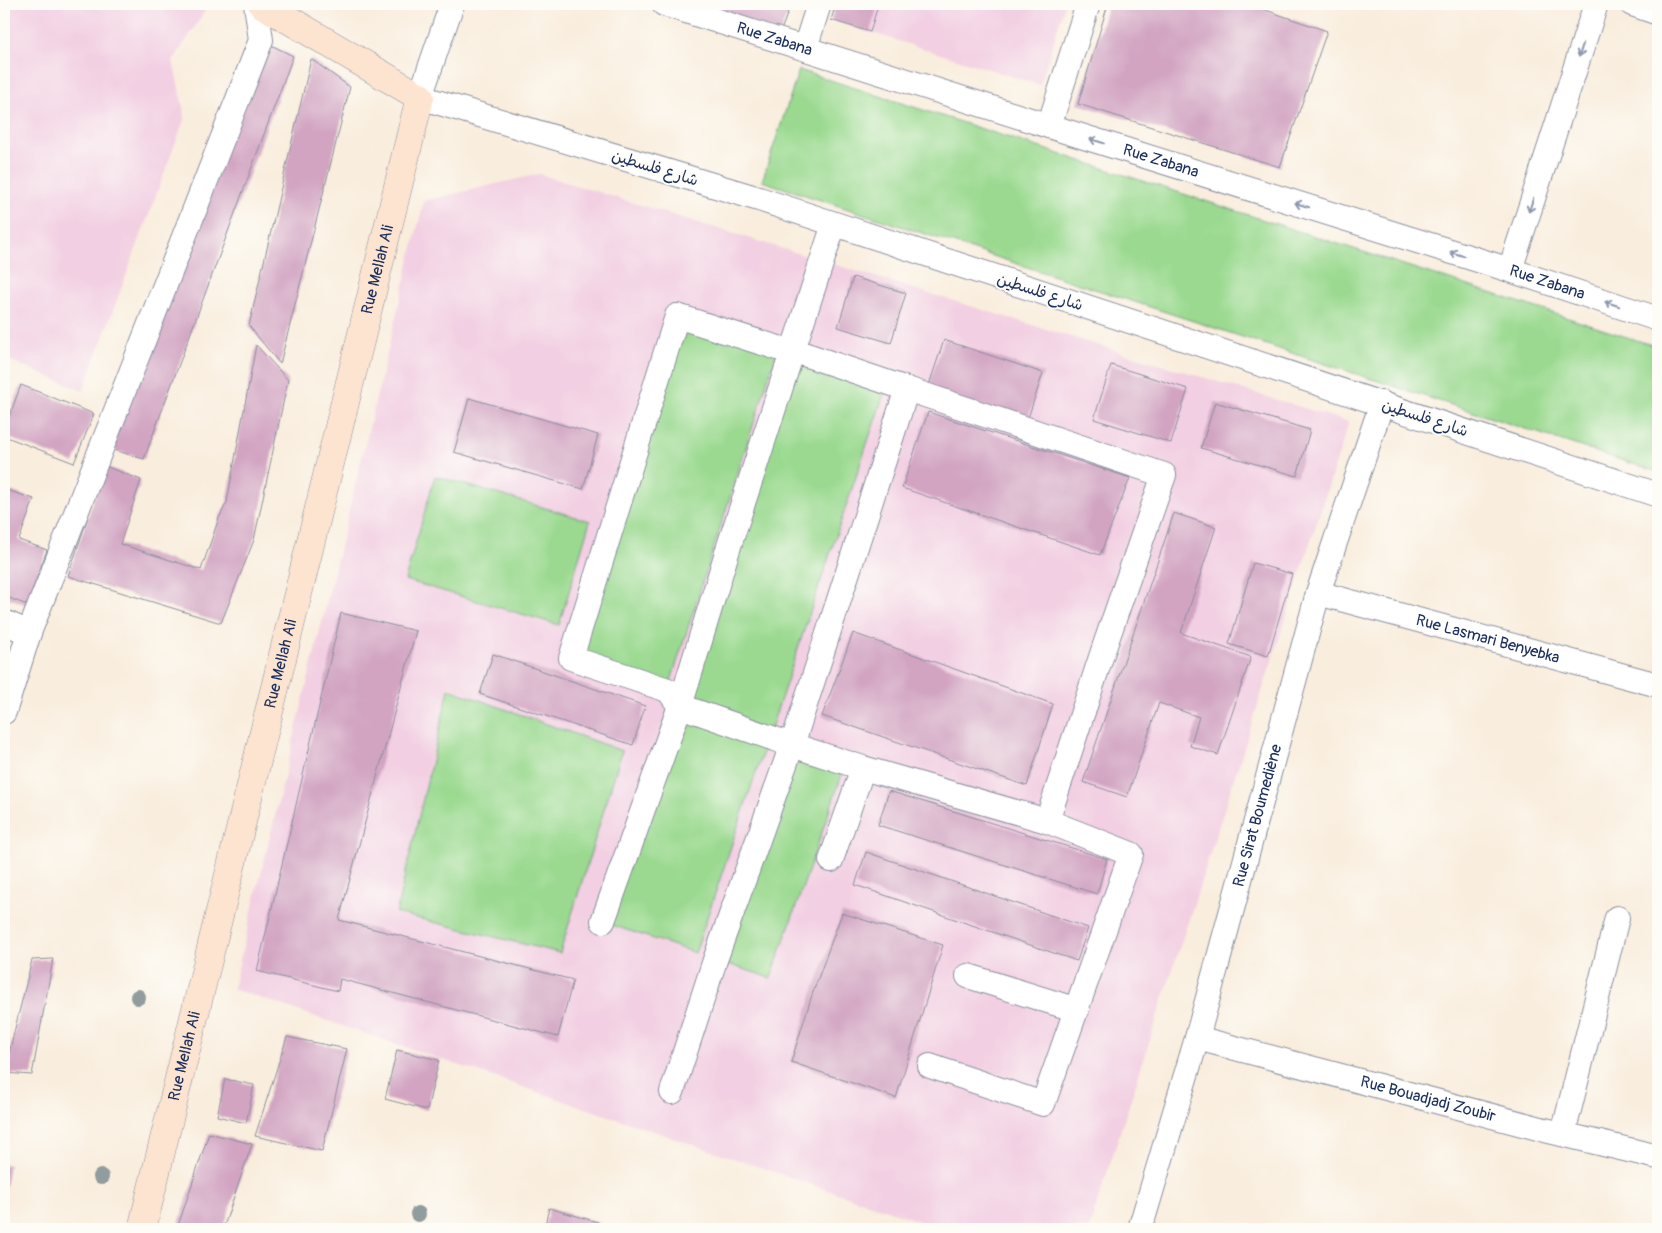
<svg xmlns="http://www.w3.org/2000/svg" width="1662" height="1233" font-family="Pangolin,'Playpen Sans Arabic',sans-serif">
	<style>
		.built { fill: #f2cfe2 }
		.green { fill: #9ad98f; stroke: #5a8476 }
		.building { fill: #d2a4c2 }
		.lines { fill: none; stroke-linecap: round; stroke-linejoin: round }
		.minor-casing { stroke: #8a8e9e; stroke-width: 26 }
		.secondary-casing { stroke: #8a8e9e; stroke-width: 29 }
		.minor { stroke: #fff; stroke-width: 24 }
		.secondary { stroke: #fde4d0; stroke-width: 28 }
		.tree { fill: #909c9e }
		.oneway { stroke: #8d97ae }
		.labels { text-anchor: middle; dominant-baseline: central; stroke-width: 4; stroke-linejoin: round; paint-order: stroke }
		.street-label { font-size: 16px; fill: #1b2f5e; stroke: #fdfcf7 }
	</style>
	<rect width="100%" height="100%" fill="#fdfcf7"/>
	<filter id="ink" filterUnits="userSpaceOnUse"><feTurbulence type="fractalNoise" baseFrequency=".02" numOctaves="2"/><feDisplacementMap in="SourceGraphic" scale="10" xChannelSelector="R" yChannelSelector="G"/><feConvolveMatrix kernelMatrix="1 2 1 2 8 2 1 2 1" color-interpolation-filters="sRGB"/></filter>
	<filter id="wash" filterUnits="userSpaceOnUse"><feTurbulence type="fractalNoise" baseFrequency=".0096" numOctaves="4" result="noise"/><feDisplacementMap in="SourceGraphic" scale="20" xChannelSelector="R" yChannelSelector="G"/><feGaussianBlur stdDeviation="1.12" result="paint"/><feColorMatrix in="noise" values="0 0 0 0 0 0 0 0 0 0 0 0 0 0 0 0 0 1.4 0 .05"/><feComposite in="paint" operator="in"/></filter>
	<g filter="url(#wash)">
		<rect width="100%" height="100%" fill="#f9eddd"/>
		<!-- built -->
		<path class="built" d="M 4,4 L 198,4 L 205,11 L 173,61 L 185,117 L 83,391 L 4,358 Z
			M 836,4 L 1065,4 L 1040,85 L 831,20 Z
			M 539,174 L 1349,422 L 1089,1229 L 943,1229 L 233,989 L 424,201 Z"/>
		<!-- green -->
		<path class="green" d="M 799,70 L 1658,347 L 1658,472 L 762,181 Z
			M 677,316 L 778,348 L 668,690 L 571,658 Z
			M 792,350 L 888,382 L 695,953 L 603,922 Z
			M 435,476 L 590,521 L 559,625 L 405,580 Z
			M 449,689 L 622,751 L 560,953 L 396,913 Z
			M 792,745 L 846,763 L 771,978 L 715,960 Z"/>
		<g id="blocks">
			<!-- building -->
			<path class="building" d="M 699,4 L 791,4 L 780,33 Z
				M 836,4 L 873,4 L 878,5 L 870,32 L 831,20 Z
				M 1108,4 L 1248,4 L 1327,31 L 1280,167 L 1078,104 Z
				M 261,40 L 293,56 L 144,459 L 101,446 Z
				M 311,59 L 350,87 L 280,364 L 249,326 Z
				M 853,277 L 906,293 L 891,343 L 838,327 Z
				M 944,340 L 1043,373 L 1026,424 L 927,391 Z
				M 256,345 L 288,380 L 254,540 L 221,623 L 68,576 L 105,466 L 141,480 L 120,544 L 201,570 L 219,518 L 227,502 Z
				M 1111,365 L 1188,389 L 1171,443 L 1094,419 Z
				M 21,385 L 94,414 L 74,463 L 4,436 L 4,430 Z
				M 469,398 L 598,435 L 583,489 L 454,452 Z
				M 1215,402 L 1310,430 L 1297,476 L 1201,448 Z
				M 928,412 L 1130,478 L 1100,555 L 902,488 Z
				M 4,489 L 34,499 L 19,540 L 47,550 L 27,605 L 4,596 Z
				M 1174,513 L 1216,527 L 1181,633 L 1251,657 L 1218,755 L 1190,746 L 1199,717 L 1159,703 L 1127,797 L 1083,782 Z
				M 1253,563 L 1292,574 L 1268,656 L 1229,644 Z
				M 341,613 L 416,631 L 339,920 L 573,980 L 558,1037 L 340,979 L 338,991 L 257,971 Z
				M 853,633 L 1053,704 L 1027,786 L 822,716 Z
				M 493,654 L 645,706 L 633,745 L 480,694 Z
				M 889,791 L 1107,859 L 1097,894 L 878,825 Z
				M 866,852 L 1088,928 L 1077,961 L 855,885 Z
				M 842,913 L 943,945 L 896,1098 L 791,1062 L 812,995 Z
				M 53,959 L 32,1075 L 4,1073 L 32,960 Z
				M 287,1037 L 347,1049 L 322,1151 L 255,1136 Z
				M 397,1050 L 439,1060 L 427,1110 L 385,1099 Z
				M 225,1079 L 254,1085 L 246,1123 L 217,1116 Z
				M 209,1133 L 252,1144 L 223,1229 L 177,1229 Z
				M 4,1164 L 9,1165 L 5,1188 L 4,1188 Z
				M 549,1208 L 598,1222 L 596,1229 L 544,1229 Z"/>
		</g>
	</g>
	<g filter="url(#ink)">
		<use href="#blocks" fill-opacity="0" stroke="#8a8e9e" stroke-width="1"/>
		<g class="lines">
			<!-- minor casing -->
			<g class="minor-casing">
				<g id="minor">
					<path d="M 452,4 L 420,97 L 759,199 L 1658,495"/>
					<path id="s1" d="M 664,4 L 1049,126 L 1510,270 L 1658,319"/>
					<path d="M 1632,4 L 1658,13"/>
					<path d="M 805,48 L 819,4"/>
					<path d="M 1049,126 L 1088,4"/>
					<path d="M 1510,270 L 1596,4"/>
					<path d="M 907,389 L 1164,475 L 1104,648 L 1047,821"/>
					<path id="s2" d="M 1318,593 L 1658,685"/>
					<path d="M 4,622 L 29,633"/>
					<path d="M 4,712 L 29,633 L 261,40 L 256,4"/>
					<path d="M 831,860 L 863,768"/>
					<path d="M 603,921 L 680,706 L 729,546 L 834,224"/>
					<path d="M 968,976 L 1077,1010"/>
					<path id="s3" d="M 1197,1038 L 1545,1130 L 1658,1157"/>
					<path d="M 672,1092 L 715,960 L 792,745 L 907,389 L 792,350 L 778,348 L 677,316 L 571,658 L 668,690 L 680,706 L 792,745 L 863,768 L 1047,821 L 1131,854 L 1043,1104 L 930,1066"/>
					<path d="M 1563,1134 L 1617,918"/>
					<path id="s4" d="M 1140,1229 L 1197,1038 L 1318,593 L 1382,403"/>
				</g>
			</g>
			<!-- secondary casing -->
			<g class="secondary-casing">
				<g id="secondary">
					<path id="s5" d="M 142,1229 L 420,97 L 262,4"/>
				</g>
			</g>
			<!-- minor -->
			<use href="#minor" class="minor"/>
			<!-- secondary -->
			<use href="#secondary" class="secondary"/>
		</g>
		<!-- trees -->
		<g class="tree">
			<circle cx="138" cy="997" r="8"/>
			<circle cx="101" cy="1177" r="8"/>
			<circle cx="418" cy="1214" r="8"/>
		</g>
		<!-- one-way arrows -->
		<defs><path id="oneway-shaft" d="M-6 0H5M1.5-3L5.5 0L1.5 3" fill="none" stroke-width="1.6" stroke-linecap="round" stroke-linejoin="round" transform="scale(1.25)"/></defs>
		<g class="oneway">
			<use href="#oneway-shaft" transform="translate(1581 50) rotate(108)"/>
			<use href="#oneway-shaft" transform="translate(1097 141) rotate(-163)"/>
			<use href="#oneway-shaft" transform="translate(1302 205) rotate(-163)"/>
			<use href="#oneway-shaft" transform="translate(1531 205) rotate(108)"/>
			<use href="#oneway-shaft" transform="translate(1457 254) rotate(-163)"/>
			<use href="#oneway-shaft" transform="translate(1612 304) rotate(-162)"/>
		</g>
	</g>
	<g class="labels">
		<!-- street labels -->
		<g class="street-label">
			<text stroke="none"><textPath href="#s1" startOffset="116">Rue Zabana</textPath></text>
			<text stroke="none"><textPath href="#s1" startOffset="521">Rue Zabana</textPath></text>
			<text transform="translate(655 168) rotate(17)">شارع فلسطين</text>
			<text stroke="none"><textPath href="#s5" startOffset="988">Rue Mellah Ali</textPath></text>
			<text stroke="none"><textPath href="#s1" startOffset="926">Rue Zabana</textPath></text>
			<text transform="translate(1040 292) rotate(18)">شارع فلسطين</text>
			<text transform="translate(1425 418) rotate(18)">شارع فلسطين</text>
			<text stroke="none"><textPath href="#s2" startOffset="176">Rue Lasmari Benyebka</textPath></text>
			<text stroke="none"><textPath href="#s5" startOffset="582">Rue Mellah Ali</textPath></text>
			<text stroke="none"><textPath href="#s4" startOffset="430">Rue Sirat Boumediène</textPath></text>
			<text stroke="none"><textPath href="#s5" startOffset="178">Rue Mellah Ali</textPath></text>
			<text stroke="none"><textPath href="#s3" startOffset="239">Rue Bouadjadj Zoubir</textPath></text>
		</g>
	</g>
	<!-- margin -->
	<rect width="1662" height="1233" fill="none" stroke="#fdfcf7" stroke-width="20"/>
</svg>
